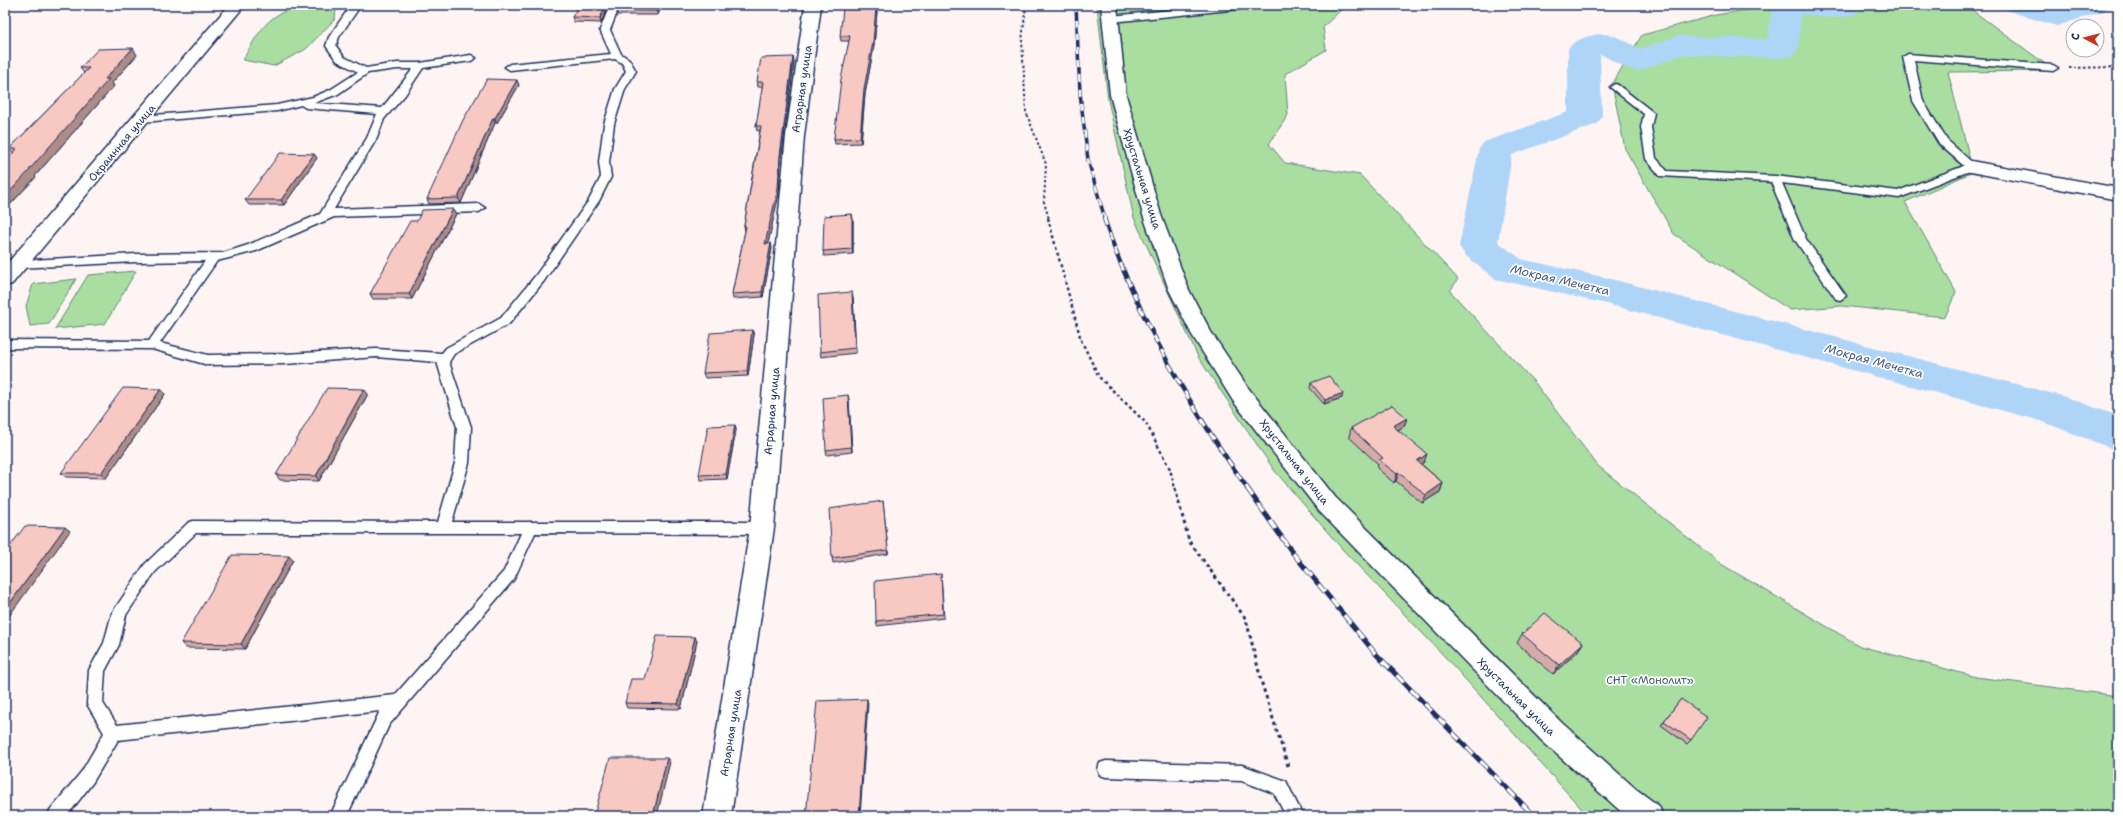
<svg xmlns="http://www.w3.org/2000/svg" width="2123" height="821" font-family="'Shantell Sans',sans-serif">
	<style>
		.green { fill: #a9dea0; stroke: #62867f }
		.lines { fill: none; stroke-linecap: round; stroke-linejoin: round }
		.river { fill: #aed5f8; fill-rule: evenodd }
		.lane-casing { stroke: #1b2f5e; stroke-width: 3 }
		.street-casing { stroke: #1b2f5e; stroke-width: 3 }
		.path-far2 { stroke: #1b2f5e; stroke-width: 2; stroke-dasharray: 2.5 2.5; stroke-linecap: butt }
		.path-far1 { stroke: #1b2f5e; stroke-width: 2.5; stroke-dasharray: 3 3; stroke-linecap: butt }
		.path { stroke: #1b2f5e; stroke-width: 3; stroke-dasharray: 3.5 3.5; stroke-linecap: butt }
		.lane { fill: #fff; fill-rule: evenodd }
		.street { fill: #fff; fill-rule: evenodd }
		.rail-far2-casing { stroke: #1b2f5e; stroke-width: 3.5 }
		.rail-far1-casing { stroke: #1b2f5e; stroke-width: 4.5 }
		.rail-casing { stroke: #1b2f5e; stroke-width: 5 }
		.rail-far2 { stroke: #fff; stroke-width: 2.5; stroke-dasharray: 7; stroke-linecap: butt }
		.rail-far1 { stroke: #fff; stroke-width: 3; stroke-dasharray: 8; stroke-linecap: butt }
		.rail { stroke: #fff; stroke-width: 3.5; stroke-dasharray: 10; stroke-linecap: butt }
		.wall { fill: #d5aca8; stroke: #1b2f5e }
		.shaded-wall { fill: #ae8c88; stroke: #1b2f5e }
		.building { fill: #f8c8c3; stroke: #1b2f5e }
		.labels { text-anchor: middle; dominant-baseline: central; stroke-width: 3.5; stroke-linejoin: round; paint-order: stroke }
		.street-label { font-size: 11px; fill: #1b2f5e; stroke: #fff }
		.park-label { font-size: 11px; fill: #3e5b6e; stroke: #fff }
		.water-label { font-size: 12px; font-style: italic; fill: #405884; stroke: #fff }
	</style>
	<rect width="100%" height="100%" fill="#fef4f3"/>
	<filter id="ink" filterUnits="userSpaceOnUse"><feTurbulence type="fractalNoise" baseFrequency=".025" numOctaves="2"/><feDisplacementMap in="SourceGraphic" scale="8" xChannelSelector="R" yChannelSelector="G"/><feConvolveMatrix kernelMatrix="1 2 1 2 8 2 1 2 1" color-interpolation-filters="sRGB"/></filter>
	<g filter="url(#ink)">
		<!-- green -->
		<path class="green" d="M 310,5 L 336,8 L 335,19 L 306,49 L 274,66 L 243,60 C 261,27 270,10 310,5 Z
			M 1097,5 L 1346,5 L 1323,27 L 1326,50 L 1285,74 L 1288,115 L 1269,144 L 1285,163 L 1360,175 L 1458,279 L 1450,291 L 1535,383 L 1598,466 L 1721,564 L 1860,646 L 1976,677 L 2118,696 L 2118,816 L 1588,816 L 1447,659 L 1343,550 L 1274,470 L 1198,357 L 1134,218 L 1108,100 Z
			M 1776,5 L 1965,5 L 2055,71 L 1948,72 L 1973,172 L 1905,202 L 1956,292 L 1945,317 L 1842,306 L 1790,310 L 1674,234 L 1625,149 L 1612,84 L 1642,35 L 1716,15 Z
			M 136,271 L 105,324 L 55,329 L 88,275 Z
			M 76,279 L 49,324 L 30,326 L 26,306 L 33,284 Z"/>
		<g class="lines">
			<!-- river -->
			<path class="river" d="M 1772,5 L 1865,5 C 1852,24 1821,16 1801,14 L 1798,49 L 1793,56 L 1782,58 L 1681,55 L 1638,71 L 1627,68 L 1600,54 L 1602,117 L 1597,124 L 1512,155 L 1498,242 L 1521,259 L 1607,278 L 2066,397 L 2118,416 L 2118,451 L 2041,421 L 1607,304 L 1495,279 L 1465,255 L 1459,246 L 1479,149 L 1484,142 L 1568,112 L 1568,49 C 1573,42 1578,40 1586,37 C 1609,29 1620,38 1640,49 L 1677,36 L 1768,39 Z
				M 2005,5 L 2051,5 L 2057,7 L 2063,5 L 2108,5 L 2104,11 L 2057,26 L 2009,11 Z"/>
			<!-- lane casing -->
			<g class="lane-casing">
				<path id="lane" d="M 351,5 L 361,5 L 339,37 L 336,46 L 344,57 L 366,68 L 397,63 L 420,63 L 471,55 L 476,58 L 471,61 L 423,68 L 405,95 L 384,119 L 377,138 L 334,209 L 479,204 L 485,208 L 479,212 L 334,217 L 256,251 L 217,261 L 160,343 L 208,355 L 285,354 L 376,349 L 442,353 L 446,348 L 501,318 L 536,275 L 589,200 L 601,177 L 599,162 L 604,124 L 615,89 L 626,71 L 622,63 L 615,59 L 510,70 L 505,67 L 510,64 L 611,54 L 600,30 L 610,5 L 620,5 L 610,30 L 621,54 L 629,59 L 636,71 L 625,89 L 614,124 L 609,162 L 611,177 L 599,201 L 544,281 L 509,324 L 454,354 L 449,362 L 471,427 L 469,463 L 452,522 L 762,522 L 767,524 L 769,528 L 767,532 L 762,534 L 535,533 L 514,579 L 389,725 L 347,816 L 330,816 L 380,711 L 118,740 L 93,782 L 67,816 L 48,816 L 50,810 L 82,771 L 104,733 L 87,704 L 89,670 L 104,643 L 112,613 L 145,564 L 188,523 L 193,521 L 438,522 L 455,463 L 457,427 L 437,362 L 376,357 L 285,364 L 208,365 L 152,349 L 5,348 L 5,340 L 149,341 L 205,261 L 136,262 L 18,268 L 14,267 L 12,264 L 14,261 L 136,254 L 223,253 L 248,245 L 320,214 L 367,138 L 377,114 L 306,108 L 301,105 L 277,111 L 142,122 L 137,119 L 142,116 L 277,105 L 313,97 L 330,90 L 358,72 L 337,61 L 326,46 L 329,37 ZM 397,69 L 413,69 L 382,108 L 314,103 L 338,94 L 368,73 ZM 196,533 L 521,533 L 504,571 L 395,695 L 117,725 L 103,703 L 105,671 L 119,645 L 126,615 L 155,572 Z
					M 1223,5 L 1245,6 L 1240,9 L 1111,22 L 1106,19 L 1111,16 Z
					M 1908,54 L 2053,65 L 2058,68 L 2053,71 L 1914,60 L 1923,101 L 1947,140 L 1975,165 L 1976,167 L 1975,169 L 1899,198 L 1782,183 L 1806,239 L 1846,296 L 1840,300 L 1836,299 L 1795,240 L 1771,182 L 1660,176 L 1646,159 L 1641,127 L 1644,114 L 1610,87 L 1615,84 L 1618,85 L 1654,113 L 1651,127 L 1656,158 L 1667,171 L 1775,176 L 1898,191 L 1964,166 L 1939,144 L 1913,101 L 1903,57 Z
					M 1106,761 L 1242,765 L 1286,781 L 1303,816 L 1286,816 L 1274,793 L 1242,781 L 1106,777 L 1100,775 L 1098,769 L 1100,763 Z"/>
			</g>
			<!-- street casing -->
			<g class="street-casing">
				<path id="street" d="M 229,5 L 245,5 L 12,284 L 5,286 L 5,266 Z
					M 805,5 L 821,5 L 804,136 L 774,528 L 731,816 L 703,816 L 750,528 L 786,136 Z
					M 1101,5 L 1117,5 L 1126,95 L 1161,215 L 1189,290 L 1211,332 L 1249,389 L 1335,497 L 1562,723 L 1636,789 L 1659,806 L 1663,816 L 1626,816 L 1542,741 L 1319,511 L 1233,401 L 1192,335 L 1169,290 L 1143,215 L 1110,95 Z
					M 1971,161 L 2118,188 L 2118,200 L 1965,171 L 1962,167 L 1965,163 Z"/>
			</g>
			<!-- path-far2 -->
			<path class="path-far2" d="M 1026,5 L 1022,41 L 1026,112 L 1046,164 L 1044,202 L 1049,219
				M 2069,68 L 2118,67"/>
			<!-- path-far1 -->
			<path class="path-far1" d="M 1048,218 L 1081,340 L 1099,377 L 1146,423 L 1170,469 L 1175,489"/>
			<!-- path -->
			<path class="path" d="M 1175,488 L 1189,541 L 1246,619 L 1262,684 L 1289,769"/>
			<!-- lane -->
			<use href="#lane" class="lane"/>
			<!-- street -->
			<use href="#street" class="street"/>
			<!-- rail-far2 casing -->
			<g class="rail-far2-casing">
				<path id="rail-far2" d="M 1076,5 L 1080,93 L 1088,160 L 1105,219"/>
			</g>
			<!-- rail-far1 casing -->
			<g class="rail-far1-casing">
				<path id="rail-far1" d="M 1104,218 C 1112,244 1122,268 1133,292 C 1164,362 1204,427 1248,489"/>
			</g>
			<!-- rail casing -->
			<g class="rail-casing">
				<path id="rail" d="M 1247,488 L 1292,552 L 1375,653 L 1534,816"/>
			</g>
			<!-- rail-far2 -->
			<use href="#rail-far2" class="rail-far2"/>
			<!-- rail-far1 -->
			<use href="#rail-far1" class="rail-far1"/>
			<!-- rail -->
			<use href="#rail" class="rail"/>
		</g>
		<!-- wall -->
		<path class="wall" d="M 609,5 L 601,23 L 574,22 L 572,17 Z
			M 662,5 L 658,15 L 618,15 L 616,10 Z
			M 876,8 L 877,12 L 874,46 L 865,94 L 861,143 L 835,144 L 834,139 L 849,41 L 841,41 L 840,36 Z
			M 137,55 L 112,83 L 114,86 L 35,176 L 36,177 L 5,210 L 5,161 L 13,154 L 9,149 L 84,73 L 80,68 Z
			M 793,57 L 794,62 L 781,161 L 779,193 L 768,243 L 772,248 L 763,297 L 733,299 L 732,294 L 745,231 L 744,226 L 760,130 L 757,131 L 756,126 L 763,87 L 758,87 L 757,82 Z
			M 519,85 L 497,123 L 495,123 L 461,203 L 429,204 L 427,199 Z
			M 314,154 L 317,158 L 284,205 L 249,205 L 245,200 Z
			M 456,214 L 412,299 L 373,299 L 370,294 L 417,221 Z
			M 853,219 L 853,254 L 824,256 L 823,251 Z
			M 853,297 L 856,353 L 821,357 L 820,352 Z
			M 752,330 L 754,335 L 748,376 L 705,378 L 703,373 Z
			M 1311,383 L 1342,398 L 1324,404 L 1310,388 Z
			M 161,389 L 165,394 L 106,478 L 66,477 L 61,473 Z
			M 368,394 L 319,481 L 280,480 L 276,475 Z
			M 848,395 L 849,400 L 852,452 L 827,455 L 826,450 Z
			M 1407,418 L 1404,426 L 1398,430 L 1424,462 L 1421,464 L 1443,483 L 1440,492 L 1422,503 L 1396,481 L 1394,483 L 1377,468 L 1378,464 L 1349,437 L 1351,428 Z
			M 735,425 L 736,430 L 727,479 L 701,480 L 699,475 Z
			M 883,506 L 888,554 L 833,563 L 832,558 Z
			M 293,560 L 245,649 L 186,648 L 181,643 Z
			M 941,574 L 944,618 L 877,626 L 876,621 Z
			M 1522,634 L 1583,643 L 1577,652 L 1553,674 L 1517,643 Z
			M 697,641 L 681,709 L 627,708 L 625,703 L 645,679 Z
			M 1681,699 L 1691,740 L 1687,744 L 1661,725 Z"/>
		<!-- shaded-wall -->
		<path class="shaded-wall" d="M 606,5 L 609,5 L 601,23 L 600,18 Z
			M 659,5 L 662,5 L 658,15 L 656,11 Z
			M 876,8 L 877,12 L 874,46 L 865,94 L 861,143 L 860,138 L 864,89 Z
			M 133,48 L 137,55 L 112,83 L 114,86 L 35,176 L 36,177 L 5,210 L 5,197 L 105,79 Z
			M 793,57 L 794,62 L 781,161 L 779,193 L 767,248 L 765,244 L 780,156 Z
			M 517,80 L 519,85 L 497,123 L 495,118 Z
			M 493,118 L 495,123 L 461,203 L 458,198 Z
			M 314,154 L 317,158 L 284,205 L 281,200 Z
			M 453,209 L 456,214 L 412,299 L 409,294 Z
			M 852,214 L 853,219 L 853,254 L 852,249 Z
			M 771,243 L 772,248 L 763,297 L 762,292 Z
			M 852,292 L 853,297 L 856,353 L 855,348 Z
			M 752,330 L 754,335 L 748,376 L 747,371 Z
			M 161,389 L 165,394 L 106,478 L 101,473 Z
			M 364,389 L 368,394 L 319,481 L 316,476 Z
			M 1343,393 L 1342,398 L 1324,404 L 1325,400 Z
			M 848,395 L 849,400 L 852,452 L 851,447 Z
			M 1407,418 L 1404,426 L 1390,435 L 1393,426 Z
			M 735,425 L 736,430 L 727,479 L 726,474 Z
			M 1427,454 L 1424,462 L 1414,469 L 1417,461 Z
			M 1399,473 L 1396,481 L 1394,483 L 1397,474 Z
			M 1443,483 L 1440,492 L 1422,503 L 1426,495 Z
			M 883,501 L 883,506 L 888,554 L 888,550 Z
			M 65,527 L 70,531 L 7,619 L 5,617 L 5,610 Z
			M 289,556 L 293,560 L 245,649 L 241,644 Z
			M 695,637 L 697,641 L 681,709 L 678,704 Z
			M 1583,643 L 1577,652 L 1553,674 L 1559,665 Z
			M 867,699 L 868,704 L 860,816 L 859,816 Z
			M 667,758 L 670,762 L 657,816 L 653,816 Z"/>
		<!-- building -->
		<path class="building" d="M 579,5 L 606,5 L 600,18 L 572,17 Z
			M 618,5 L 659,5 L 656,11 L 616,10 Z
			M 876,8 L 873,42 L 864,89 L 860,138 L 834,139 L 841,79 L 850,36 L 840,36 L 843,9 Z
			M 133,48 L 105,79 L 109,79 L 29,170 L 30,170 L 5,197 L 5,161 L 17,149 L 9,149 L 89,68 L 80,68 L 98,49 Z
			M 793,57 L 780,156 L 778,188 L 765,244 L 771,243 L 762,292 L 732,294 L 746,226 L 744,226 L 761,126 L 756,126 L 763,82 L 757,82 L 761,58 Z
			M 487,79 L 517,80 L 495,118 L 493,118 L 458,198 L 427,199 L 463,120 Z
			M 280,153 L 314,154 L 281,200 L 245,200 Z
			M 453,209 L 409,294 L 370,294 L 410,221 L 417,221 L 422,210 Z
			M 852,214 L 852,249 L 823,251 L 824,216 Z
			M 852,292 L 855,348 L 820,352 L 818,295 Z
			M 752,330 L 747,371 L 703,373 L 710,333 Z
			M 1329,376 L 1343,393 L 1325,400 L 1311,383 Z
			M 123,388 L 161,389 L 101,473 L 61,473 Z
			M 327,388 L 364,389 L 316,476 L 276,475 Z
			M 848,395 L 851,447 L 826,450 L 823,398 Z
			M 1392,405 L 1407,418 L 1393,426 L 1427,454 L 1417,461 L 1443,483 L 1426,495 L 1399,473 L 1397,474 L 1379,460 L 1383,458 L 1351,428 Z
			M 735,425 L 726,474 L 699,475 L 708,426 Z
			M 883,501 L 888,550 L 832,558 L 829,509 Z
			M 25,526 L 65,527 L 5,610 L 5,553 Z
			M 232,555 L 289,556 L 241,644 L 181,643 Z
			M 941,574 L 943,614 L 876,621 L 875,581 Z
			M 1545,613 L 1583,643 L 1559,665 L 1522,634 Z
			M 657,636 L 695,637 L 678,704 L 625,703 L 631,679 L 645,679 Z
			M 867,699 L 859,816 L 806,816 L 817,701 Z
			M 1681,699 L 1707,717 L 1691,740 L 1664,721 Z
			M 610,758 L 667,758 L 653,816 L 594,816 Z"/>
	</g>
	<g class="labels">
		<!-- street labels -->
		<g class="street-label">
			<text transform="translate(802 89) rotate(-82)">Аграрная улица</text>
			<text transform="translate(122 143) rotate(-50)">Окраинная улица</text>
			<text transform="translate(1142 179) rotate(73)">Хрустальная улица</text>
			<text transform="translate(772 411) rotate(-85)">Аграрная улица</text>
			<text transform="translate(1294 462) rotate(52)">Хрустальная улица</text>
			<text transform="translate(1516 697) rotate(45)">Хрустальная улица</text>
			<text transform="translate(731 733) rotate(-81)">Аграрная улица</text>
		</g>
		<!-- park labels -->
		<g class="park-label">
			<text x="1650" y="680">СНТ «Монолит»</text>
		</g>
		<!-- water labels -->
		<g class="water-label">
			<text transform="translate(1560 280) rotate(13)">Мокрая Мечетка</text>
			<text transform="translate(1874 361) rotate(15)">Мокрая Мечетка</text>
		</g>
	</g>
	<!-- margin -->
	<rect width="2123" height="821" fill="none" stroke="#fff" stroke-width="20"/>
	<rect x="10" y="10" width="2103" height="801" fill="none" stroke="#1b2f5e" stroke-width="1.5" filter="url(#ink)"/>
	<!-- north arrow -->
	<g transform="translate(2085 38) rotate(277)"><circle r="19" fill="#ffffff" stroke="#a4acbf"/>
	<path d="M0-3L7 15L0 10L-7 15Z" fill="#c8321e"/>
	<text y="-6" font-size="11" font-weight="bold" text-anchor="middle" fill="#1b2f5e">С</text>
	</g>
</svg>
